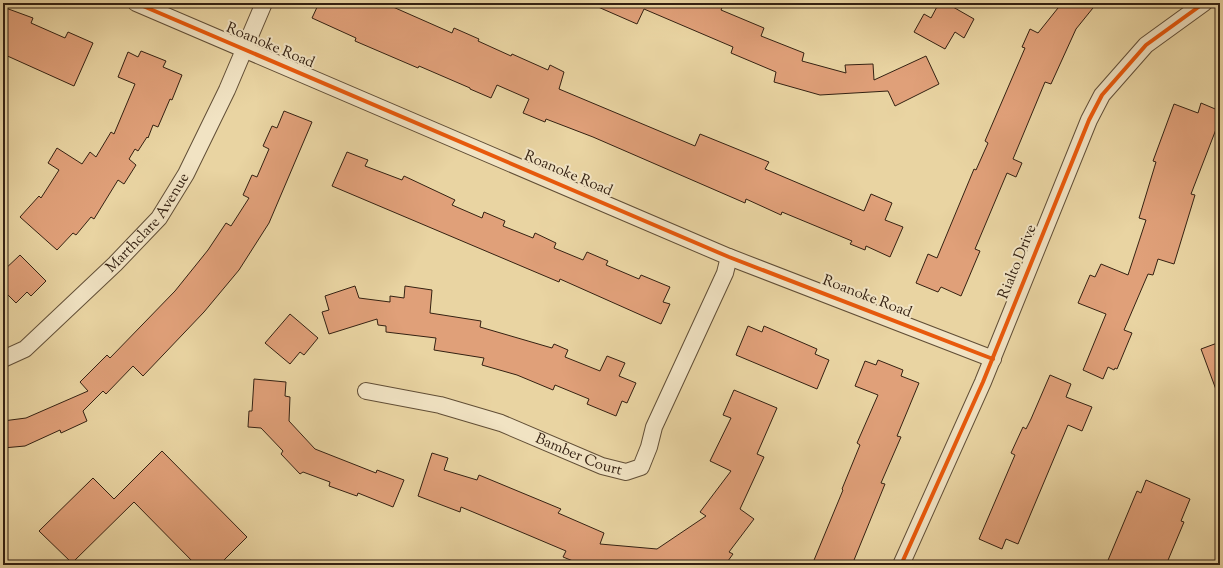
<svg xmlns="http://www.w3.org/2000/svg" width="1223" height="568" font-family="'Sorts Mill Goudy',serif">
	<style>
		.building { fill: #e0a079; stroke: #342112 }
		.lines { fill: none; stroke-linecap: round; stroke-linejoin: round }
		.street-casing { stroke: #614e36; stroke-width: 18 }
		.street { stroke: #f1e3c3; stroke-width: 16 }
		.cycleway-casing { stroke: #f1e3c3; stroke-width: 6 }
		.cycleway { stroke: #e8590c; stroke-width: 4 }
		.labels { text-anchor: middle; dominant-baseline: central; stroke-width: 4; stroke-linejoin: round; paint-order: stroke }
		.street-label { font-size: 15px; fill: #342112; stroke: #f1e3c3 }
	</style>
	<rect width="100%" height="100%" fill="#e9d4a2"/>
	<filter id="stains"><feTurbulence type="fractalNoise" baseFrequency=".005" numOctaves="4"/><feColorMatrix values="0 0 0 0 .2 0 0 0 0 .09 0 0 0 0 .02 0 0 0 .5 -.17"/></filter>
	<radialGradient id="worn" r=".72"><stop offset=".6" stop-color="#630" stop-opacity="0"/><stop offset="1" stop-color="#630" stop-opacity=".3"/></radialGradient>
	<!-- building -->
	<path class="building" d="M 319,3 L 384,3 L 452,33 L 454,28 L 479,39 L 478,41 L 511,56 L 512,54 L 548,70 L 550,65 L 564,72 L 559,89 L 695,146 L 700,134 L 769,162 L 765,169 L 864,211 L 871,194 L 892,203 L 885,220 L 903,227 L 890,257 L 866,246 L 865,250 L 850,244 L 852,241 L 782,212 L 781,215 L 746,199 L 745,203 L 593,137 L 546,119 L 545,122 L 523,113 L 529,99 L 497,85 L 491,98 L 470,89 L 470,88 L 419,66 L 418,68 L 355,41 L 356,38 L 312,18 Z
		M 589,3 L 724,3 L 721,10 L 764,28 L 761,36 L 804,53 L 802,61 L 846,73 L 845,65 L 873,64 L 874,80 L 926,56 L 939,84 L 895,106 L 888,91 L 820,95 L 774,82 L 776,72 L 731,53 L 733,47 L 644,9 L 637,24 Z
		M 939,3 L 946,3 L 974,19 L 964,38 L 955,32 L 945,49 L 914,32 L 924,14 L 931,18 Z
		M 1062,3 L 1097,3 L 1076,29 L 1051,84 L 1045,82 L 1013,159 L 1022,163 L 1016,177 L 1007,173 L 975,249 L 980,251 L 961,296 L 941,287 L 938,292 L 916,283 L 928,254 L 937,258 L 974,169 L 976,170 L 988,143 L 985,141 L 1025,48 L 1022,47 L 1030,29 L 1038,33 Z
		M 3,7 L 33,18 L 31,23 L 65,38 L 68,32 L 93,43 L 74,86 L 3,54 Z
		M 141,51 L 166,61 L 163,67 L 182,75 L 172,100 L 170,99 L 158,127 L 153,125 L 148,138 L 147,137 L 138,151 L 135,149 L 129,159 L 136,165 L 124,184 L 118,180 L 94,219 L 91,217 L 76,235 L 73,233 L 57,250 L 20,217 L 39,196 L 41,198 L 59,170 L 48,163 L 57,148 L 82,164 L 90,152 L 96,157 L 111,132 L 114,134 L 135,84 L 118,77 L 128,52 L 138,57 Z
		M 1201,103 L 1220,111 L 1220,119 L 1191,194 L 1195,195 L 1174,264 L 1158,259 L 1153,275 L 1148,274 L 1124,330 L 1132,333 L 1117,369 L 1115,368 L 1114,370 L 1108,367 L 1103,379 L 1083,370 L 1106,314 L 1078,303 L 1090,275 L 1095,277 L 1101,264 L 1128,275 L 1146,220 L 1139,218 L 1156,162 L 1153,161 L 1174,104 L 1198,113 Z
		M 284,111 L 312,122 L 269,223 L 239,270 L 204,312 L 143,376 L 133,366 L 106,394 L 103,391 L 83,411 L 87,421 L 61,433 L 60,430 L 25,446 L 3,448 L 3,421 L 26,418 L 88,391 L 80,382 L 107,355 L 110,358 L 175,291 L 208,250 L 226,223 L 231,226 L 249,198 L 243,195 L 252,175 L 257,177 L 269,149 L 263,146 L 272,126 L 277,128 Z
		M 347,152 L 368,160 L 365,166 L 402,180 L 404,176 L 455,200 L 452,205 L 482,218 L 484,212 L 505,221 L 503,226 L 533,238 L 535,233 L 556,243 L 554,248 L 583,260 L 587,252 L 608,261 L 606,265 L 639,279 L 641,275 L 670,287 L 663,302 L 670,304 L 661,324 L 560,279 L 559,282 L 332,186 Z
		M 20,255 L 46,281 L 31,296 L 27,292 L 16,303 L 3,290 L 3,271 Z
		M 355,286 L 359,298 L 390,302 L 390,296 L 404,298 L 405,286 L 432,290 L 430,313 L 481,321 L 480,327 L 552,348 L 554,344 L 568,350 L 565,357 L 600,371 L 607,356 L 625,363 L 619,376 L 636,383 L 627,403 L 622,401 L 616,416 L 587,404 L 589,399 L 555,385 L 553,390 L 517,375 L 482,365 L 484,358 L 434,350 L 436,338 L 386,332 L 386,326 L 378,325 L 377,319 L 329,334 L 322,312 L 329,310 L 325,296 Z
		M 290,314 L 318,338 L 304,355 L 300,352 L 290,364 L 265,343 Z
		M 748,326 L 762,332 L 764,326 L 817,349 L 815,354 L 829,360 L 817,389 L 736,355 Z
		M 1220,342 L 1220,394 L 1218,395 L 1201,349 Z
		M 878,360 L 903,370 L 901,376 L 919,383 L 897,436 L 901,437 L 881,483 L 885,484 L 852,565 L 812,565 L 843,490 L 842,489 L 860,445 L 857,443 L 878,395 L 855,386 L 865,361 L 876,365 Z
		M 1050,375 L 1071,384 L 1066,397 L 1092,407 L 1082,431 L 1068,425 L 1018,544 L 1006,539 L 1002,549 L 979,539 L 1015,455 L 1011,453 L 1023,427 L 1026,429 L 1031,419 Z
		M 254,379 L 286,382 L 285,396 L 290,397 L 289,421 L 315,449 L 376,473 L 377,470 L 404,480 L 393,507 L 358,493 L 357,496 L 354,495 L 329,486 L 330,482 L 303,472 L 300,474 L 281,454 L 283,451 L 261,428 L 248,427 L 249,411 L 252,411 Z
		M 734,390 L 777,408 L 757,454 L 764,457 L 740,509 L 754,519 L 729,552 L 733,554 L 725,565 L 583,565 L 563,557 L 566,551 L 521,532 L 461,507 L 460,512 L 418,496 L 432,453 L 448,458 L 444,470 L 477,480 L 479,475 L 561,509 L 558,513 L 604,533 L 600,544 L 657,549 L 706,516 L 700,512 L 731,471 L 710,461 L 731,418 L 723,415 Z
		M 162,451 L 247,537 L 219,565 L 196,565 L 134,502 L 72,563 L 39,531 L 93,478 L 114,499 Z
		M 1146,480 L 1190,499 L 1181,521 L 1184,522 L 1166,565 L 1106,565 L 1137,491 L 1141,493 Z"/>
	<g class="lines">
		<!-- street casing -->
		<g class="street-casing">
			<g id="street">
				<path d="M 136,3 L 729,257 L 993,359"/>
				<path id="s1" d="M 3,359 L 25,349 L 115,264 L 159,218 L 186,174 L 227,90 L 264,3"/>
				<path id="s2" d="M 366,391 L 440,405 L 501,423 L 602,466 L 626,472 L 641,467 L 649,447 L 654,427 L 725,273 L 729,257"/>
				<path d="M 901,565 L 983,382 L 1089,120 L 1102,95 L 1146,45 L 1204,3"/>
			</g>
		</g>
		<!-- street -->
		<use href="#street" class="street"/>
		<!-- cycleway casing -->
		<g class="cycleway-casing">
			<path id="cycleway" d="M 136,3 L 729,257 L 993,359
				M 901,565 L 983,382 L 1089,120 L 1102,95 L 1146,45 L 1204,3"/>
		</g>
		<!-- cycleway -->
		<use href="#cycleway" class="cycleway"/>
	</g>
	<g class="labels">
		<!-- street labels -->
		<g class="street-label">
			<text transform="translate(270 46) rotate(23)">Roanoke Road</text>
			<text transform="translate(568 174) rotate(23)">Roanoke Road</text>
			<text stroke="none"><textPath href="#s1" startOffset="201">Marthclare Avenue</textPath></text>
			<text transform="translate(1018 262) rotate(-68)">Rialto Drive</text>
			<text transform="translate(867 297) rotate(21)">Roanoke Road</text>
			<text stroke="none"><textPath href="#s2" startOffset="223">Bamber Court</textPath></text>
		</g>
	</g>
	<!-- margin -->
	<rect width="1223" height="568" fill="none" stroke="#e9d4a2" stroke-width="16"/>
	<rect x="4" y="4" width="1215" height="560" fill="none" stroke="#342112" stroke-width="2"/>
	<rect x="8" y="8" width="1207" height="552" fill="none" stroke="#342112"/>
	<rect width="100%" height="100%" filter="url(#stains)"/>
	<rect width="100%" height="100%" fill="url(#worn)"/>
</svg>
